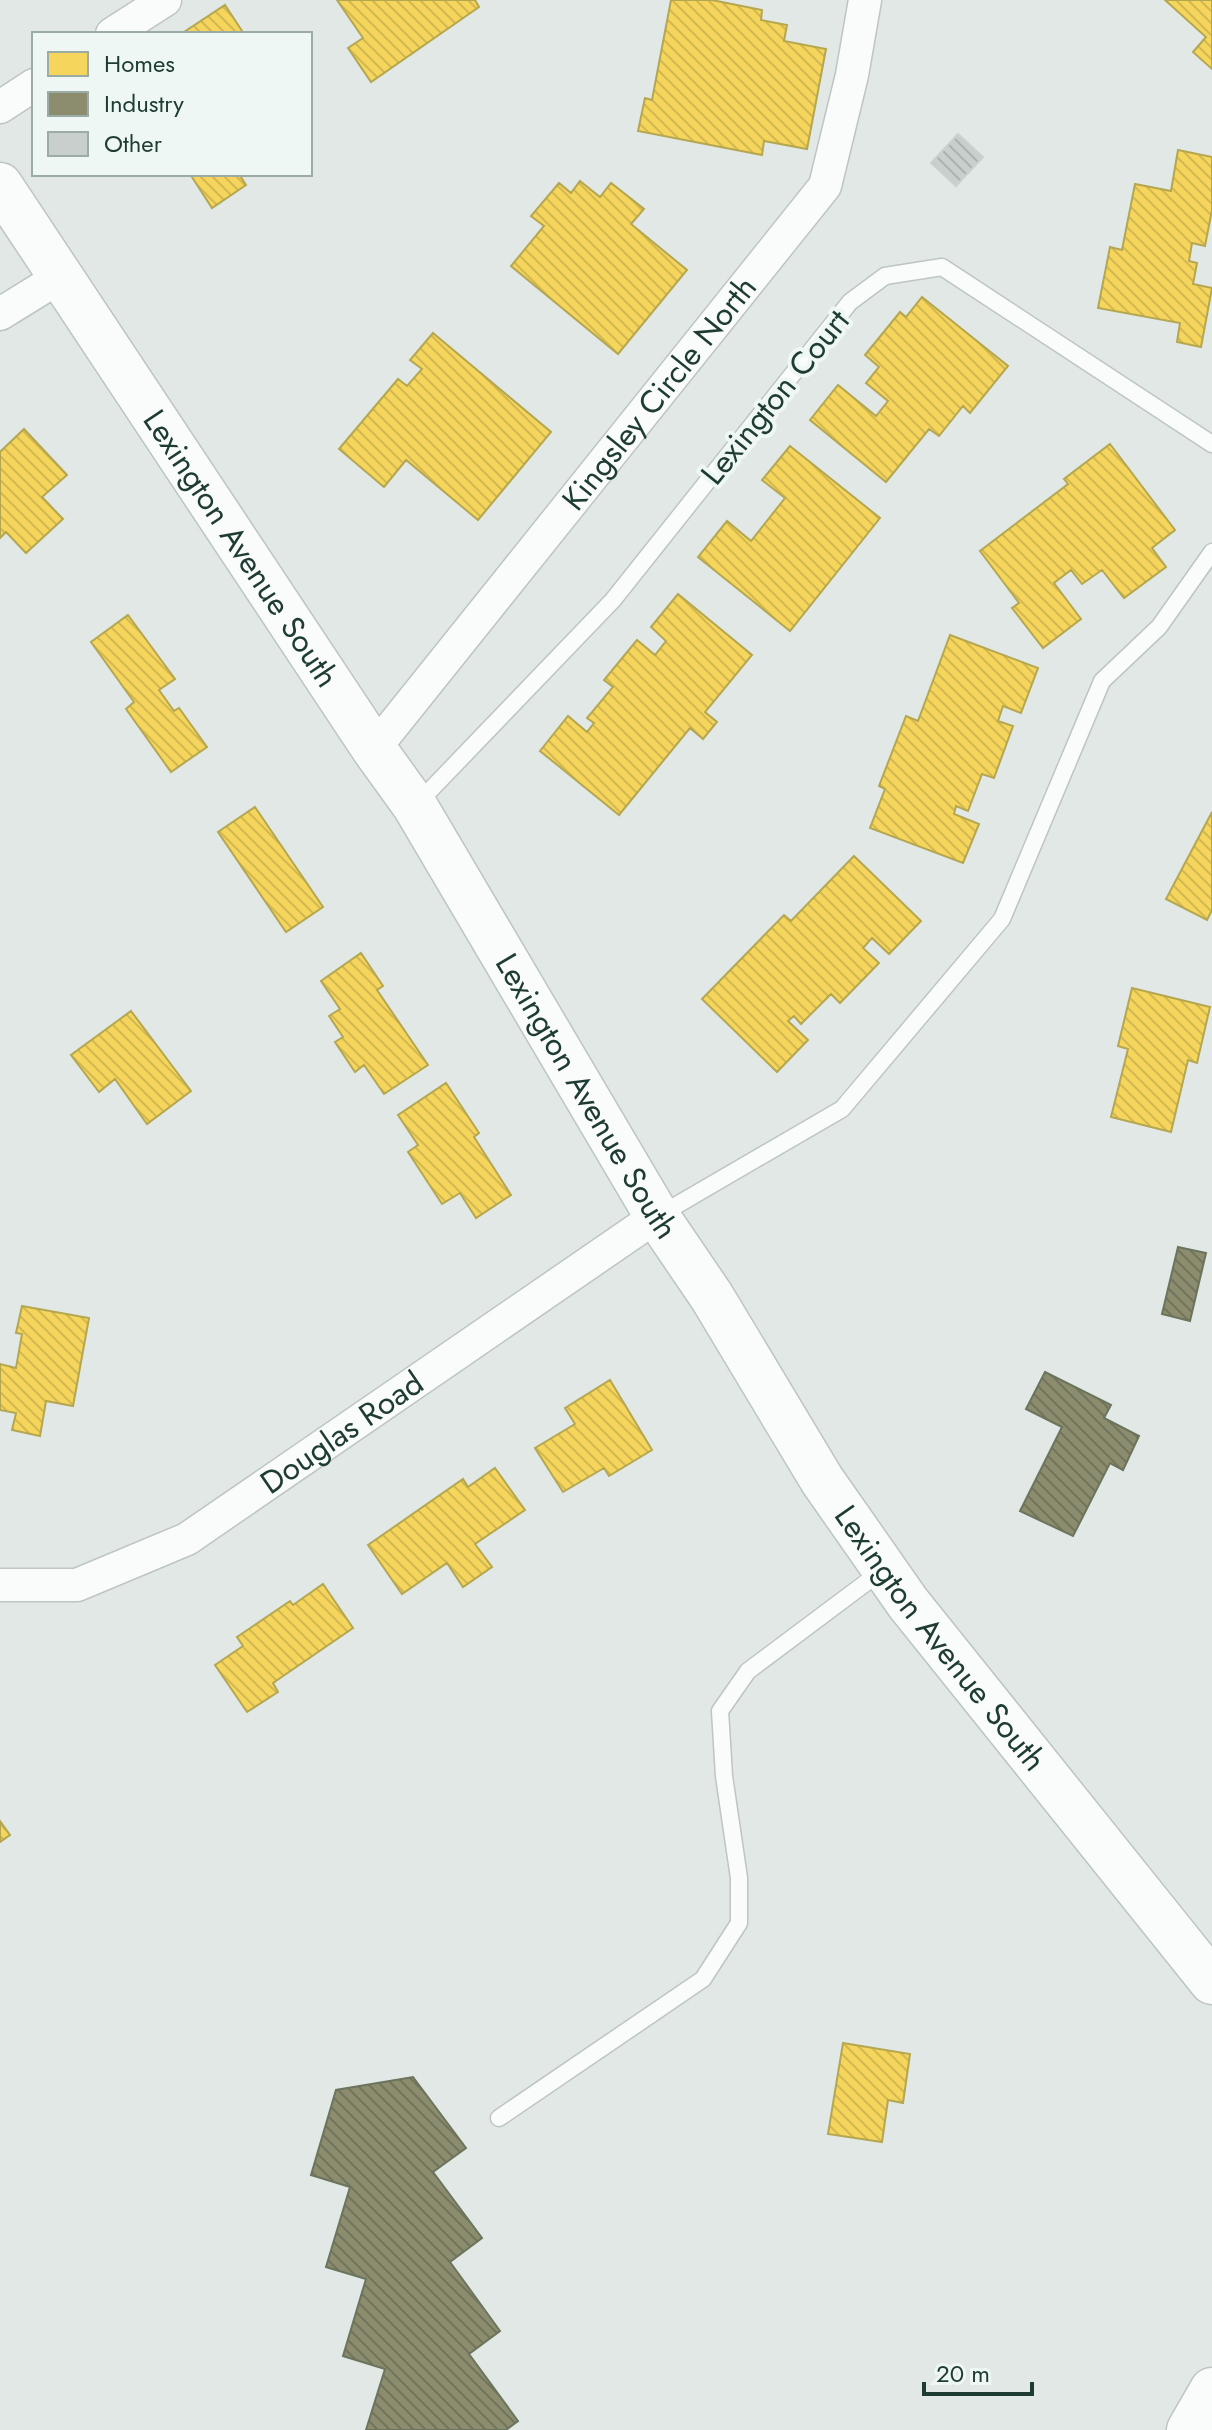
<svg xmlns="http://www.w3.org/2000/svg" width="1212" height="2430" font-family="Jost,sans-serif">
	<style>
		.homes { fill: url(#homes-back-hatch); stroke: #b5a750; stroke-width: 2 }
		.industry { fill: url(#industry-back-hatch); stroke: #6b745d; stroke-width: 2 }
		.building { fill: url(#building-back-hatch); stroke: #cad1ce; stroke-width: 2 }
		.lines { fill: none; stroke-linecap: round; stroke-linejoin: round }
		.lane-casing { stroke: #bec5c2; stroke-width: 19 }
		.street-casing { stroke: #bec5c2; stroke-width: 35 }
		.secondary-casing { stroke: #bdc5c2; stroke-width: 47 }
		.lane { stroke: #fafcfb; stroke-width: 16 }
		.street { stroke: #fafcfb; stroke-width: 32 }
		.secondary { stroke: #fafcfb; stroke-width: 44 }
		.labels { text-anchor: middle; dominant-baseline: central; stroke-width: 8; stroke-linejoin: round; paint-order: stroke }
		.street-label { font-size: 32px; fill: #1e3b34; stroke: #eef7f3 }
	</style>
	<defs>
		<pattern id="homes-back-hatch" width="6" height="6" patternUnits="userSpaceOnUse" patternTransform="scale(2)"><rect width="6" height="6" fill="#f6d55c"/><path d="M-1 5l2 2M0 0l6 6M5-1l2 2" fill="none" stroke="#d2b851"/></pattern>
		<pattern id="industry-back-hatch" width="6" height="6" patternUnits="userSpaceOnUse" patternTransform="scale(2)"><rect width="6" height="6" fill="#8c8c6e"/><path d="M-1 5l2 2M0 0l6 6M5-1l2 2" fill="none" stroke="#72745b"/></pattern>
		<pattern id="building-back-hatch" width="6" height="6" patternUnits="userSpaceOnUse" patternTransform="scale(2)"><rect width="6" height="6" fill="#c8cfcc"/><path d="M-1 5l2 2M0 0l6 6M5-1l2 2" fill="none" stroke="#abb3b0"/></pattern>
	</defs>
	<rect width="100%" height="100%" fill="#e1e8e5"/>
	<!-- homes -->
	<path class="homes" d="M 337,0 L 475,0 L 479,7 L 371,82 L 348,48 L 363,38 Z
		M 671,0 L 712,0 L 762,10 L 761,20 L 787,25 L 784,41 L 826,49 L 807,149 L 764,141 L 762,155 L 638,131 L 645,98 L 652,100 Z
		M 1165,0 L 1212,0 L 1212,69 L 1193,52 L 1206,37 Z
		M 225,5 L 244,34 L 181,34 Z
		M 1178,150 L 1212,157 L 1212,210 L 1205,246 L 1192,243 L 1189,261 L 1197,263 L 1193,284 L 1212,288 L 1201,347 L 1177,342 L 1180,323 L 1098,308 L 1110,247 L 1122,250 L 1135,184 L 1171,191 Z
		M 190,174 L 239,174 L 246,185 L 212,208 Z
		M 580,181 L 600,197 L 611,183 L 644,209 L 631,224 L 687,270 L 618,354 L 511,266 L 544,226 L 531,216 L 559,183 L 571,193 Z
		M 922,297 L 1008,366 L 970,413 L 963,406 L 939,436 L 929,429 L 886,482 L 810,420 L 838,385 L 876,416 L 888,401 L 866,383 L 879,367 L 865,355 L 900,312 L 906,317 Z
		M 433,333 L 551,432 L 478,520 L 406,460 L 384,487 L 339,449 L 398,379 L 407,386 L 422,369 L 410,360 Z
		M 24,429 L 67,475 L 42,497 L 63,519 L 26,553 L 6,532 L 0,538 L 0,452 Z
		M 1110,444 L 1175,530 L 1152,548 L 1166,567 L 1124,598 L 1102,570 L 1082,584 L 1071,570 L 1054,583 L 1081,619 L 1043,648 L 1012,608 L 1019,603 L 980,551 L 1068,484 L 1064,479 Z
		M 790,446 L 880,518 L 790,631 L 698,557 L 727,521 L 751,541 L 785,498 L 762,480 Z
		M 678,594 L 752,655 L 705,712 L 717,722 L 703,739 L 690,728 L 619,815 L 540,751 L 568,716 L 587,732 L 594,723 L 587,718 L 613,687 L 604,680 L 637,640 L 655,655 L 666,641 L 651,627 Z
		M 128,615 L 175,679 L 159,690 L 174,711 L 179,708 L 207,747 L 171,772 L 126,709 L 134,702 L 91,642 Z
		M 950,635 L 1038,668 L 1021,713 L 1003,706 L 998,721 L 1013,726 L 994,778 L 982,774 L 968,811 L 956,806 L 954,814 L 979,824 L 963,863 L 870,828 L 885,789 L 879,786 L 906,716 L 918,721 Z
		M 255,807 L 323,907 L 286,932 L 218,832 Z
		M 1212,812 L 1212,910 L 1207,920 L 1166,899 Z
		M 854,856 L 921,921 L 889,954 L 872,938 L 863,948 L 879,963 L 840,1003 L 831,994 L 801,1024 L 794,1016 L 788,1021 L 808,1040 L 777,1072 L 702,999 L 784,915 L 791,921 Z
		M 361,953 L 383,986 L 377,990 L 428,1065 L 384,1094 L 364,1065 L 355,1072 L 335,1042 L 343,1037 L 329,1016 L 340,1009 L 321,981 Z
		M 1132,988 L 1210,1007 L 1197,1063 L 1188,1060 L 1171,1132 L 1111,1117 L 1128,1049 L 1118,1046 Z
		M 131,1011 L 191,1091 L 147,1124 L 115,1079 L 99,1092 L 71,1055 Z
		M 446,1083 L 479,1133 L 474,1137 L 511,1195 L 476,1218 L 460,1193 L 442,1204 L 408,1152 L 418,1145 L 398,1115 Z
		M 22,1306 L 89,1318 L 73,1406 L 46,1401 L 40,1436 L 12,1430 L 16,1413 L 0,1410 L 0,1364 L 16,1368 L 22,1334 L 16,1333 Z
		M 610,1380 L 652,1450 L 609,1476 L 604,1468 L 563,1492 L 535,1448 L 575,1424 L 565,1408 Z
		M 495,1468 L 525,1510 L 475,1544 L 492,1567 L 463,1587 L 447,1563 L 402,1594 L 368,1545 L 463,1479 L 468,1487 Z
		M 323,1584 L 353,1628 L 273,1683 L 278,1692 L 247,1712 L 215,1665 L 243,1646 L 237,1637 L 290,1601 L 293,1605 Z
		M 0,1821 L 10,1835 L 0,1842 Z
		M 843,2043 L 910,2054 L 903,2103 L 888,2100 L 882,2142 L 828,2134 Z"/>
	<!-- industry -->
	<path class="industry" d="M 1178,1247 L 1206,1253 L 1190,1321 L 1162,1314 Z
		M 1045,1372 L 1111,1405 L 1104,1418 L 1139,1436 L 1123,1470 L 1110,1463 L 1073,1536 L 1020,1511 L 1062,1427 L 1026,1409 Z
		M 413,2077 L 466,2148 L 433,2172 L 482,2238 L 450,2262 L 500,2331 L 469,2354 L 518,2421 L 506,2430 L 366,2430 L 385,2369 L 343,2356 L 366,2279 L 326,2267 L 350,2187 L 311,2175 L 336,2090 Z"/>
	<!-- building -->
	<path class="building" d="M 958,134 L 983,157 L 956,186 L 931,163 Z"/>
	<g class="lines">
		<!-- lane casing -->
		<g class="lane-casing">
			<path id="lane" d="M 416,805 L 613,600 L 850,302 L 885,276 L 942,267 L 1212,444
				M 658,1216 L 842,1109 L 1002,919 L 1102,681 L 1159,627 L 1212,552
				M 499,2118 L 703,1979 L 739,1923 L 739,1878 L 724,1776 L 720,1711 L 748,1671 L 883,1570"/>
		</g>
		<!-- street casing -->
		<g class="street-casing">
			<g id="street">
				<path d="M 112,34 L 165,0"/>
				<path d="M 0,107 L 34,85"/>
				<path d="M 0,314 L 60,277"/>
				<path id="s1" d="M 374,749 L 825,186 L 852,75 L 865,0"/>
				<path id="s2" d="M 0,1585 L 77,1585 L 187,1539 L 657,1216"/>
			</g>
		</g>
		<!-- secondary casing -->
		<g class="secondary-casing">
			<g id="secondary">
				<path id="s3" d="M 0,185 L 374,749 L 415,806 L 657,1216 L 712,1297 L 822,1480 L 908,1603 L 1212,1982"/>
				<path d="M 1189,2430 L 1212,2390"/>
			</g>
		</g>
		<!-- lane -->
		<use href="#lane" class="lane"/>
		<!-- street -->
		<use href="#street" class="street"/>
		<!-- secondary -->
		<use href="#secondary" class="secondary"/>
	</g>
	<g class="labels">
		<!-- street labels -->
		<g class="street-label">
			<text stroke="none"><textPath href="#s1" startOffset="456">Kingsley Circle North</textPath></text>
			<text transform="translate(775 397) rotate(-51)">Lexington Court</text>
			<text stroke="none"><textPath href="#s3" startOffset="436">Lexington Avenue South</textPath></text>
			<text stroke="none"><textPath href="#s3" startOffset="1084">Lexington Avenue South</textPath></text>
			<text stroke="none"><textPath href="#s2" startOffset="384">Douglas Road</textPath></text>
			<text stroke="none"><textPath href="#s3" startOffset="1732">Lexington Avenue South</textPath></text>
		</g>
	</g>
	<!-- legend -->
	<rect x="32" y="32" width="280" height="144" fill="#eef7f3" stroke="#9baca7" stroke-width="2"/>
	<rect x="48" y="52" width="40" height="24" fill="#f6d55c" stroke="#9baca7" stroke-width="2"/>
	<text x="104" y="72" font-size="24" fill="#1e3b34">Homes</text>
	<rect x="48" y="92" width="40" height="24" fill="#8c8c6e" stroke="#9baca7" stroke-width="2"/>
	<text x="104" y="112" font-size="24" fill="#1e3b34">Industry</text>
	<rect x="48" y="132" width="40" height="24" fill="#c8cfcc" stroke="#9baca7" stroke-width="2"/>
	<text x="104" y="152" font-size="24" fill="#1e3b34">Other</text>
	<!-- scale -->
	<path d="M924 2382v12h108v-12" fill="none" stroke="#1e3b34" stroke-width="4"/>
	<text x="936" y="2382" font-size="24" fill="#1e3b34" stroke="#eef7f3" stroke-width="6" paint-order="stroke">20 m</text>
</svg>
